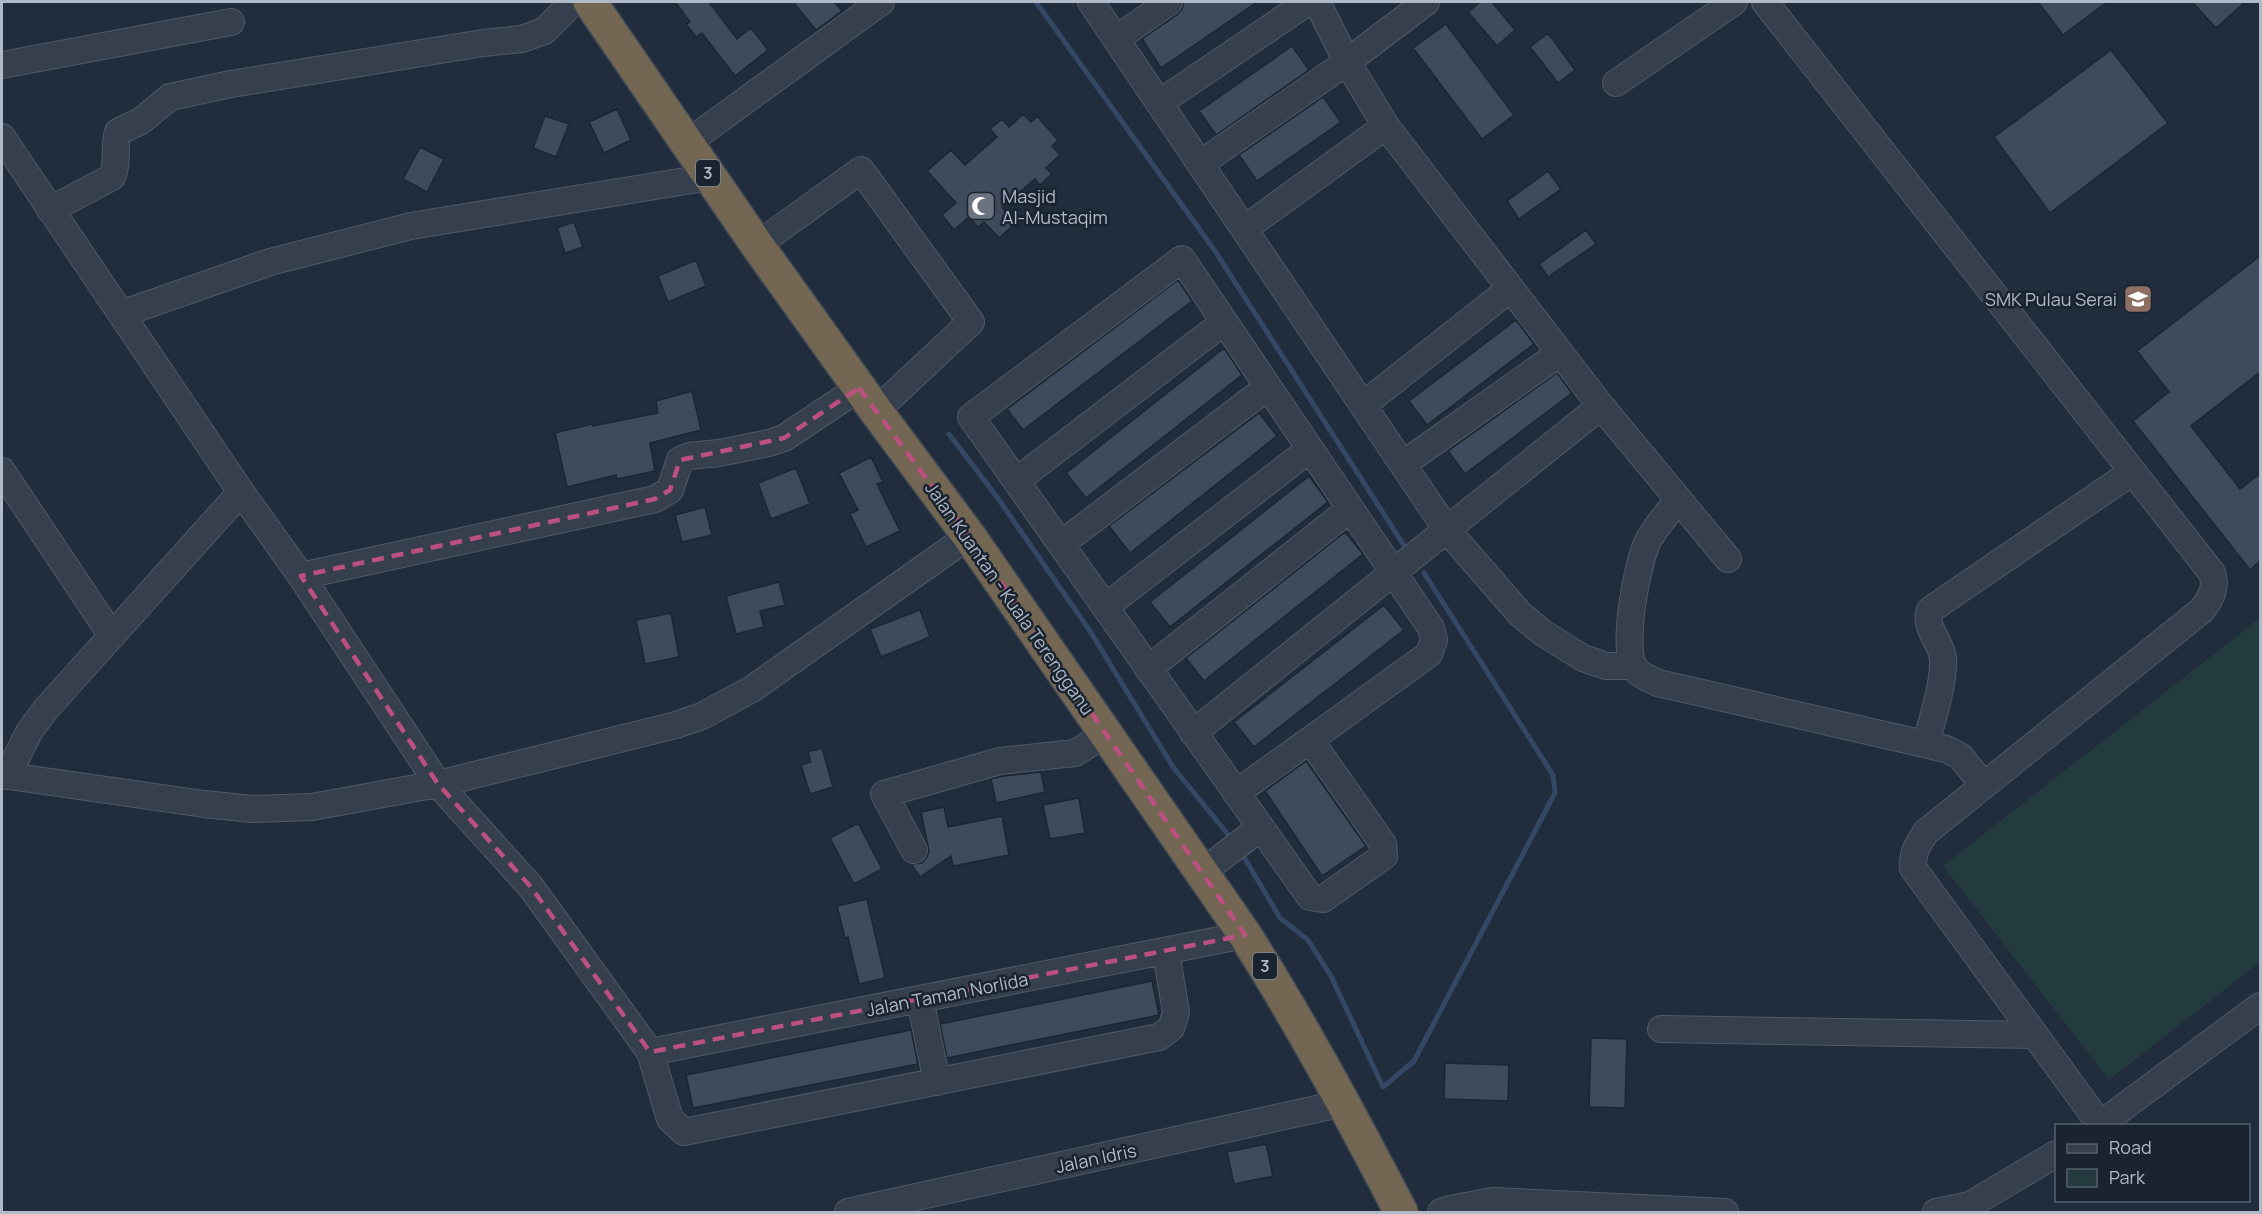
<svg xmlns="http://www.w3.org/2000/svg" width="2262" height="1214" font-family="Manrope,sans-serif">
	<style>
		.green { fill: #233b3e }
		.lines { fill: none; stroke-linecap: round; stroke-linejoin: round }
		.stream { stroke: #344865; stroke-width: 5 }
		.building { fill: #3d4b5c; stroke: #1c2633; stroke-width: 1.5 }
		.minor-casing { stroke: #505a67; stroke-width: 28 }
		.highway-casing { stroke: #404a57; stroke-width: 36 }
		.minor { stroke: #353f4d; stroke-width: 26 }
		.highway { stroke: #736652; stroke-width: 33 }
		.marked { fill: none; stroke: #bc5181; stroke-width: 4.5; stroke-dasharray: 12 8; stroke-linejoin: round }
		.labels { text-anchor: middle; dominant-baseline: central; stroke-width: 5; stroke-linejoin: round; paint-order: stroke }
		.shield { fill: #1a2431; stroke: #838d9b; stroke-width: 1.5 }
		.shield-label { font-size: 16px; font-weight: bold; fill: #b0bac8 }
		.poi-label { font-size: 18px; fill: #b0bac8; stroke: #1a2431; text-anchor: start }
		.street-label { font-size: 18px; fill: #b0bac8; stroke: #1a2431 }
	</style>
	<rect width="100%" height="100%" fill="#212d3d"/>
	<!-- green -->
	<path class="green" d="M 2260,618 L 2260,962 L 2109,1080 L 1943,866 Z"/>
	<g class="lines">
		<!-- stream -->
		<path class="stream" d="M 1036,2 L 1215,251 L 1405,547
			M 949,434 L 997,497 L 1090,631 L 1173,767 L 1230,837
			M 1244,857 L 1280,918 L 1308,940 L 1331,976 L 1383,1087 L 1414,1061 L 1555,793 L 1553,775 L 1424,573"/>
	</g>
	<!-- building -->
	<path class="building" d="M 675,2 L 709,2 L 737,39 L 751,28 L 768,50 L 735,76 L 702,33 L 696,37 L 686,24 L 690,22 Z
		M 793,2 L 834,2 L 842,11 L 816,30 Z
		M 1184,2 L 1257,2 L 1161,68 L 1142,39 L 1178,14 L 1182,9 Z
		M 1480,2 L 1492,2 L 1515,30 L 1497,46 L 1468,12 Z
		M 2038,2 L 2107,2 L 2063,35 Z
		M 2192,2 L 2245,2 L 2216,28 Z
		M 1446,24 L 1514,115 L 1482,139 L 1413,48 Z
		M 1548,33 L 1575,70 L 1558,83 L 1530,47 Z
		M 1292,46 L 1309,70 L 1216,135 L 1199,111 Z
		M 2111,50 L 2168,123 L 2050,213 L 1994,137 Z
		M 1323,97 L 1341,122 L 1257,181 L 1239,155 Z
		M 617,109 L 631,140 L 604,153 L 589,122 Z
		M 1023,114 L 1031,122 L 1037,116 L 1058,140 L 1052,146 L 1060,155 L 1046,168 L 1052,174 L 1040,185 L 1035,179 L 1002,207 L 1016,223 L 999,238 L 984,222 L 978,227 L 969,217 L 954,230 L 942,215 L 956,203 L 927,171 L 951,150 L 965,165 L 997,137 L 990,129 L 1002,119 L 1009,127 Z
		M 545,116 L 569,124 L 556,157 L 533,148 Z
		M 420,147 L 444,159 L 427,192 L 403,179 Z
		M 1548,171 L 1561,189 L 1519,219 L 1507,201 Z
		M 574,222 L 583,247 L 565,253 L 557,228 Z
		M 1586,230 L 1596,244 L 1548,277 L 1539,264 Z
		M 2260,256 L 2260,372 L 2191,426 L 2240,489 L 2260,474 L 2260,561 L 2250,570 L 2133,421 L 2169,392 L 2137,351 Z
		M 696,260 L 706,286 L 668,302 L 658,276 Z
		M 1178,280 L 1192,301 L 1023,430 L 1007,409 Z
		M 1516,320 L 1534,344 L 1427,425 L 1409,401 Z
		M 1224,348 L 1242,375 L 1086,498 L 1066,473 Z
		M 1557,373 L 1572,393 L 1465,474 L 1448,451 Z
		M 692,391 L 701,430 L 650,443 L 655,471 L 617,479 L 616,475 L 567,487 L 555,433 L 592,424 L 593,426 L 658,413 L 656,401 Z
		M 1259,413 L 1277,436 L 1130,553 L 1109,526 Z
		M 871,457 L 883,482 L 877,484 L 900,531 L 866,547 L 850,514 L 858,510 L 839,473 Z
		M 796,468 L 810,504 L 771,519 L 758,483 Z
		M 1309,476 L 1328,502 L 1170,627 L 1150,602 Z
		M 705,507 L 712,535 L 682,542 L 675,515 Z
		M 1345,532 L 1363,554 L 1204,681 L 1186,658 Z
		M 779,582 L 785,605 L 760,611 L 764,627 L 736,634 L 726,596 Z
		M 1384,605 L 1404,630 L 1254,747 L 1234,722 Z
		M 920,610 L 930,637 L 881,657 L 870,629 Z
		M 671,613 L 679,657 L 645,664 L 636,620 Z
		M 822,748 L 833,787 L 810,794 L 801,765 L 811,762 L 808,752 Z
		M 1306,761 L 1366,846 L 1322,876 L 1265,791 Z
		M 1041,772 L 1045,792 L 996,803 L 991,779 L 1003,776 Z
		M 1079,798 L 1085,833 L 1050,839 L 1043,805 Z
		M 944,807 L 948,827 L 1002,816 L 1009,855 L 953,866 L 951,856 L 920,877 L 911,864 L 922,863 L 927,857 L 929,851 L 921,812 Z
		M 858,823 L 882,869 L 854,884 L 830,838 Z
		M 867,899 L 885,978 L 859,984 L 848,937 L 845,938 L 837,906 Z
		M 1152,981 L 1159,1015 L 947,1058 L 940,1024 Z
		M 911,1030 L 918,1064 L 693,1108 L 686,1075 Z
		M 1591,1038 L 1627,1039 L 1625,1108 L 1589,1107 Z
		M 1445,1063 L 1509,1065 L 1508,1101 L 1444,1099 Z
		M 1266,1144 L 1273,1176 L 1234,1184 L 1227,1152 Z"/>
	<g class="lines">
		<!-- minor casing -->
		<g class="minor-casing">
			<path id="minor" d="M 1091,2 L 1447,530 L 1520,614 L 1543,633 L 1583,658 L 1606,666 L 1633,666
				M 1317,2 L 1347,62 L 1386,126 L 1601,406 L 1728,559
				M 1765,2 L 2212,573 C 2217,588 2211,598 2202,610 L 1926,832 C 1918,844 1912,853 1913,868 L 2100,1124
				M 1116,39 L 1169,2
				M 2,65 L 231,22
				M 1616,83 L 1734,2
				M 1159,103 L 1308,2
				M 2,137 L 241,492 L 301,576 L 438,784 L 531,887 L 650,1052 L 670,1119 L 684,1132 L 1159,1037 L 1171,1028 L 1176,1013 L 1166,951
				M 687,143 L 881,2
				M 1200,164 L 1347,62 L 1426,2
				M 50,210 L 112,177 C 119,162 113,147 118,132 L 141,121 L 170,97 L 231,84 L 483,43 L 522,39 L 544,31 L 573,2
				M 1244,229 L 1386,126
				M 757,245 L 861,170 L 971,322 L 876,411
				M 1182,259 L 1431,628 L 1434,640 L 1429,654 L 1310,740 L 1383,844 L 1384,856 L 1323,899 L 1310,897 L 971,417 Z
				M 121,314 L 270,262 L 411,226 L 710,177
				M 1363,405 L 1510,289
				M 1403,464 L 1560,353
				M 2,471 L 112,636
				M 1016,481 L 1224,322
				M 1678,500 C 1668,513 1655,527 1648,541 C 1637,563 1621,649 1635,668 C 1640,676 1650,679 1658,683 L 1946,749 L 1960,756 L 1983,784
				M 1061,544 L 1268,387
				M 301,576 L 655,499 L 670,490 L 680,460 L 689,456 L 719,453 L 769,443 L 784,438 L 859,388
				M 1105,607 L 1310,449
				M 1148,669 L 1350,509
				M 1193,733 L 1601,406
				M 1926,744 C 1932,719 1944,685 1943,659 C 1942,642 1923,628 1930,610 L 2132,472
				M 2,775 L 204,804 L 252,809 L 312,807 L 438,784 L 676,725 L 702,716 L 752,689 L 969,536
				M 7,776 L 29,732 L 46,709 L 241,492
				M 1236,793 L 1310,740
				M 914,850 L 884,794 L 1000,761 L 1075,753 L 1105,734
				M 1201,873 L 1260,828
				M 920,999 L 937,1082
				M 1661,1029 L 2034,1035
				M 650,1052 L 1245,935
				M 2098,1126 L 2260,1006
				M 848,1212 L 1344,1103
				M 1441,1212 L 1450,1209 L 1493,1201 L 1725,1212
				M 1936,1212 L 1970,1205 L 2056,1154"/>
		</g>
		<!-- highway casing -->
		<g class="highway-casing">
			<path id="highway" d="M 590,2 L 757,245 L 876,411 L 969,536 L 1245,935 C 1302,1025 1352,1118 1401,1212"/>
		</g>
		<!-- minor -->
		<use href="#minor" class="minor"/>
		<!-- highway -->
		<use href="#highway" class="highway"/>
	</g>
	<!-- marked area -->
	<path class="marked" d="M 859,388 L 969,536 L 1245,935 L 650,1052 L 531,887 L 438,784 L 301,576 L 655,499 L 670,490 L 680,460 L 784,438 Z"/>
	<!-- icons -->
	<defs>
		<g id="mosque-square" transform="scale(1.5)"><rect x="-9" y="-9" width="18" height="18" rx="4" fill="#6b7280" stroke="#1a2431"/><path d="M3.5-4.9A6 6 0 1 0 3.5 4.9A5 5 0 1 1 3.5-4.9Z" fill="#fff"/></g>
		<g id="school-square" transform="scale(1.5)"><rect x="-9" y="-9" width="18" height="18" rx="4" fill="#8d6e63" stroke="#1a2431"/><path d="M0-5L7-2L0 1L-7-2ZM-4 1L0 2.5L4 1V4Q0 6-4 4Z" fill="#fff"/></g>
	</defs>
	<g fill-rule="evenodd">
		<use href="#mosque-square" x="981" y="206"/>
		<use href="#school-square" x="2138" y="299"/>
	</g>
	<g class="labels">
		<!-- shield labels -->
		<g class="shield">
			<rect x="696" y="160" width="24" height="26" rx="4.5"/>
			<rect x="1253" y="953" width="24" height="26" rx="4.5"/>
		</g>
		<g class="shield-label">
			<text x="708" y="173">3</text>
			<text x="1265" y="966">3</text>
		</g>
		<!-- poi labels -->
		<g class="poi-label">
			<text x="1002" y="196">Masjid<tspan x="1002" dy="21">Al-Mustaqim</tspan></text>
			<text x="2117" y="299" text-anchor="end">SMK Pulau Serai</text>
		</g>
		<!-- street labels -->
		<g class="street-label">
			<text transform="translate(1010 598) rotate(55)">Jalan Kuantan - Kuala Terengganu</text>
			<text transform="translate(947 994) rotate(-11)">Jalan Taman Norlida</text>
			<text transform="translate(1096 1158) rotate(-12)">Jalan Idris</text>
		</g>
	</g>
	<!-- border -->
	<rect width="2262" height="1214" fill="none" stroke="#b0bac8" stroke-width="6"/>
	<!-- legend -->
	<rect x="2055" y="1124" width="195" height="78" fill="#1a2431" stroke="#56606d" stroke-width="1.5"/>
	<rect x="2067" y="1144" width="30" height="9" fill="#353f4d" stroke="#56606d" stroke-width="1.5"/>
	<text x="2109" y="1154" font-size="18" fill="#b0bac8">Road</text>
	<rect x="2067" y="1169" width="30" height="18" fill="#233b3e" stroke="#56606d" stroke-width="1.5"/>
	<text x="2109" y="1184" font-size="18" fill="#b0bac8">Park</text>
</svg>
